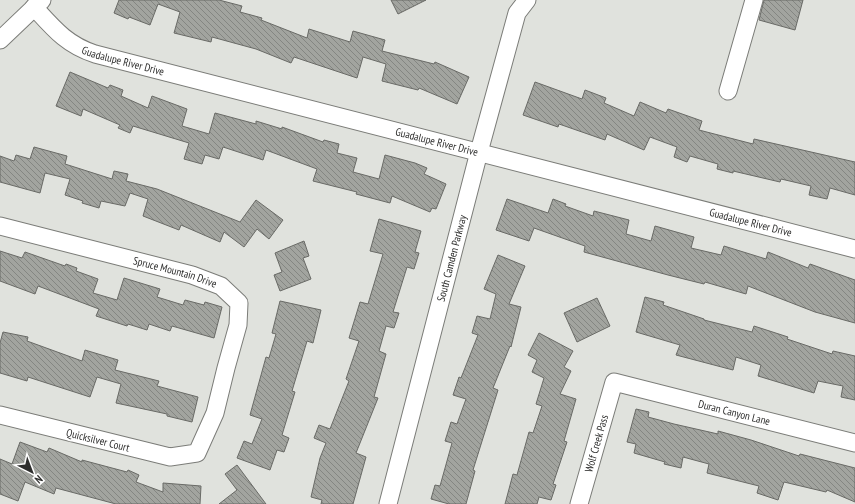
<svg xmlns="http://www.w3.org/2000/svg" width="855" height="504" font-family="'PT Sans Narrow',sans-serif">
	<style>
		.building { fill: url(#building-back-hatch); stroke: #696a66 }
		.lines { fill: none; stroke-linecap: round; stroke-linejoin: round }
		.minor-casing { stroke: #7b7c78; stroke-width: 19 }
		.minor { stroke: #fff; stroke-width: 17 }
		.labels { text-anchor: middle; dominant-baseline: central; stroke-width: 4; stroke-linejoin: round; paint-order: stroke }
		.street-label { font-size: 11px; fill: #2e2e2d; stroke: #fff }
	</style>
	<defs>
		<pattern id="building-back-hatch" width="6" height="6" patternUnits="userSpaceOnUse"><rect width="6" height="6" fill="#a2a49f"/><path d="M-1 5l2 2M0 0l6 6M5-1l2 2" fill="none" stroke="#848682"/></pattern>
	</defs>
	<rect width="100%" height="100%" fill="#e0e2dd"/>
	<!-- building -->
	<path class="building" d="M 119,0 L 219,0 L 242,6 L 240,12 L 262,18 L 261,20 L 307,38 L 309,29 L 350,42 L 353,31 L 385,40 L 382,51 L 434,64 L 435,62 L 469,77 L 457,104 L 419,88 L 418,90 L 382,81 L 386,64 L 363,57 L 357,78 L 294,57 L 291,63 L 256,49 L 212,37 L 211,42 L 174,33 L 180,12 L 158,4 L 150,25 L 129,17 L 128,19 L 114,13 Z
		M 391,0 L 426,0 L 398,14 Z
		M 764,0 L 803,0 L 795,30 L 759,20 Z
		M 70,72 L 108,88 L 110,85 L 123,90 L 121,96 L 148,108 L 152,96 L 187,109 L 182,126 L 209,134 L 215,113 L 256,124 L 256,121 L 282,129 L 282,127 L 323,142 L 324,140 L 339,144 L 337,153 L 357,158 L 353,172 L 379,179 L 385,155 L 415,163 L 427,168 L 424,174 L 446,184 L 436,209 L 432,208 L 430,212 L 392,196 L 390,203 L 356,194 L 357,192 L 313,181 L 317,169 L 266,150 L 263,160 L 223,147 L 219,159 L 205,155 L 202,164 L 184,159 L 189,143 L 133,126 L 130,133 L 118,128 L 120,125 L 83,109 L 81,116 L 56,106 Z
		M 535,82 L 582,99 L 585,90 L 606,98 L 604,103 L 634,116 L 640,102 L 666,113 L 668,109 L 702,121 L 699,130 L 753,144 L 754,139 L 855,162 L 855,195 L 830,188 L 827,199 L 809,195 L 811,186 L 781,179 L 780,182 L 733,171 L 733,173 L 717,169 L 718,164 L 690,156 L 687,162 L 674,157 L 677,147 L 650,137 L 644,150 L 607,134 L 605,140 L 559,124 L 558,127 L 523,115 Z
		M 34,147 L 67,156 L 65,164 L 112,179 L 114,171 L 128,174 L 126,181 L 157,189 L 240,222 L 256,200 L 283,220 L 269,239 L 257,229 L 244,247 L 224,232 L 220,242 L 181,225 L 179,230 L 143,216 L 148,199 L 130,193 L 125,206 L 101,201 L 99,208 L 82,203 L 83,201 L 65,195 L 70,179 L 45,173 L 40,193 L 0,182 L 0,156 L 14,161 L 16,155 L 30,159 Z
		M 507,199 L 548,213 L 553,199 L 566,204 L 565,206 L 593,216 L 594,211 L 629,220 L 626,234 L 651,241 L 655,226 L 694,237 L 691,248 L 721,255 L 724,246 L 766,259 L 768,252 L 808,268 L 810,264 L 855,280 L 855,323 L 815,312 L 748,286 L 746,294 L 705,282 L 704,284 L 668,275 L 584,252 L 585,246 L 534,228 L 529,241 L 496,230 Z
		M 379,219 L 421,231 L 415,252 L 419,253 L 414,269 L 407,267 L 393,312 L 399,313 L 394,328 L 386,326 L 379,351 L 386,354 L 374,397 L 378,398 L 356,453 L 366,457 L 353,504 L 321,504 L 322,500 L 311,497 L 320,458 L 326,443 L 314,438 L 319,425 L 330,429 L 349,381 L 346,379 L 359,341 L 349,338 L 360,302 L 368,304 L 383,254 L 370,251 Z
		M 304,241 L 309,256 L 303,258 L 311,279 L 280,291 L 274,275 L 282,272 L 275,253 Z
		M 0,251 L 22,258 L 25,252 L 65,266 L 66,264 L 77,268 L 76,271 L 98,279 L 93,293 L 117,300 L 124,278 L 160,289 L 157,297 L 183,305 L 185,300 L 204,305 L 205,302 L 222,307 L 214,338 L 172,326 L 170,331 L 149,324 L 147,330 L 128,324 L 127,326 L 96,316 L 99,309 L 38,286 L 35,294 L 0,281 Z
		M 498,255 L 525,266 L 509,304 L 521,307 L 511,347 L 510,346 L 493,388 L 498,390 L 473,470 L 475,471 L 466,504 L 449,504 L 431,499 L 435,485 L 440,486 L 452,443 L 445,441 L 451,422 L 457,424 L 466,399 L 453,395 L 459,377 L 461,378 L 478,335 L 472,333 L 477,316 L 490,319 L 496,294 L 484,289 Z
		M 645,297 L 664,302 L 663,305 L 704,319 L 704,320 L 752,332 L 754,326 L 788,337 L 787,339 L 832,354 L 833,351 L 855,356 L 855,400 L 841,397 L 843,386 L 818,381 L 814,393 L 758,376 L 761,365 L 736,357 L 733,370 L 676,355 L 680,345 L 636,332 Z
		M 597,298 L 610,326 L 577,342 L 564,313 Z
		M 280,301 L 321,310 L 313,343 L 307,341 L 292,391 L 295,392 L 282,435 L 289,438 L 284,452 L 277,450 L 270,470 L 237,458 L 244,441 L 252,444 L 262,419 L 250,415 L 266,357 L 269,358 L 276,334 L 272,333 Z
		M 3,332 L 28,337 L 27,341 L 82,361 L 85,350 L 118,360 L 115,370 L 159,381 L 157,386 L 198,397 L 192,422 L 167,416 L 167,414 L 116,403 L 121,384 L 97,377 L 90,397 L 28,377 L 27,381 L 0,373 L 0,343 Z
		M 539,333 L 573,351 L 564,367 L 571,371 L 560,394 L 576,399 L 564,441 L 567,442 L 553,484 L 556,485 L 551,500 L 539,497 L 537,504 L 505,504 L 513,474 L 517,475 L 529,432 L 533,433 L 542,406 L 536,404 L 544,378 L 532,372 L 537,360 L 528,355 Z
		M 636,409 L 649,412 L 648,417 L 674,424 L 718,434 L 718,431 L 751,440 L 799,456 L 800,454 L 855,468 L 855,502 L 827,490 L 826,492 L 784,482 L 778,500 L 757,493 L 759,486 L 707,473 L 709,464 L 683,457 L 681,468 L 664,464 L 665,462 L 634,453 L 636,444 L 627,442 Z
		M 20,442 L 47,452 L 49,448 L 82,462 L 82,460 L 127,472 L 128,470 L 139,475 L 136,482 L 163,492 L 163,483 L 201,486 L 200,504 L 116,504 L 56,488 L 54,494 L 25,482 L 18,501 L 0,494 L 0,459 L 12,464 Z
		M 237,465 L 266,504 L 219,504 L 237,490 L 225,474 Z"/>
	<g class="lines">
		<!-- minor casing -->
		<g class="minor-casing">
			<g id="minor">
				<path id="s1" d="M 34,7 C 54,29 67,45 95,54 L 855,249"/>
				<path d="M 0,40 L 42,0"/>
				<path d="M 728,91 L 754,0"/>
				<path id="s2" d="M 0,226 L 192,275 L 221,286 L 239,303 L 238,325 L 226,368 L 215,413 L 197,453 L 170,457 L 0,415"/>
				<path id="s3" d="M 388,504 L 479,152 L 517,13 L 527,0"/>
				<path id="s4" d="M 579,504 L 614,382 L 855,443"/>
			</g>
		</g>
		<!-- minor -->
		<use href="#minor" class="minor"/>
	</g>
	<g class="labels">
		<!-- street labels -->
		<g class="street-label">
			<text stroke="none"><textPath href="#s1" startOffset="107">Guadalupe River Drive</textPath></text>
			<text stroke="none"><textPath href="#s1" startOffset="431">Guadalupe River Drive</textPath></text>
			<text stroke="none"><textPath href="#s1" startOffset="755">Guadalupe River Drive</textPath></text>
			<text stroke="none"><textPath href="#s3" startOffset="254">South Camden Parkway</textPath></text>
			<text stroke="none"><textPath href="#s2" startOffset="181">Spruce Mountain Drive</textPath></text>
			<text stroke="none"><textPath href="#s4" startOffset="251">Duran Canyon Lane</textPath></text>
			<text transform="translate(98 440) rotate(14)">Quicksilver Court</text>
			<text stroke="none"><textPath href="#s4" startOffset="63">Wolf Creek Pass</textPath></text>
		</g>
	</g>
	<!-- north arrow -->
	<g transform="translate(32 472) rotate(138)" stroke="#ffffff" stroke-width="3" paint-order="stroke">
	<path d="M0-3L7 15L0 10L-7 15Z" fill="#2e2e2d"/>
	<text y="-6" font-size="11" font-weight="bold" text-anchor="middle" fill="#2e2e2d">N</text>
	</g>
</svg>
